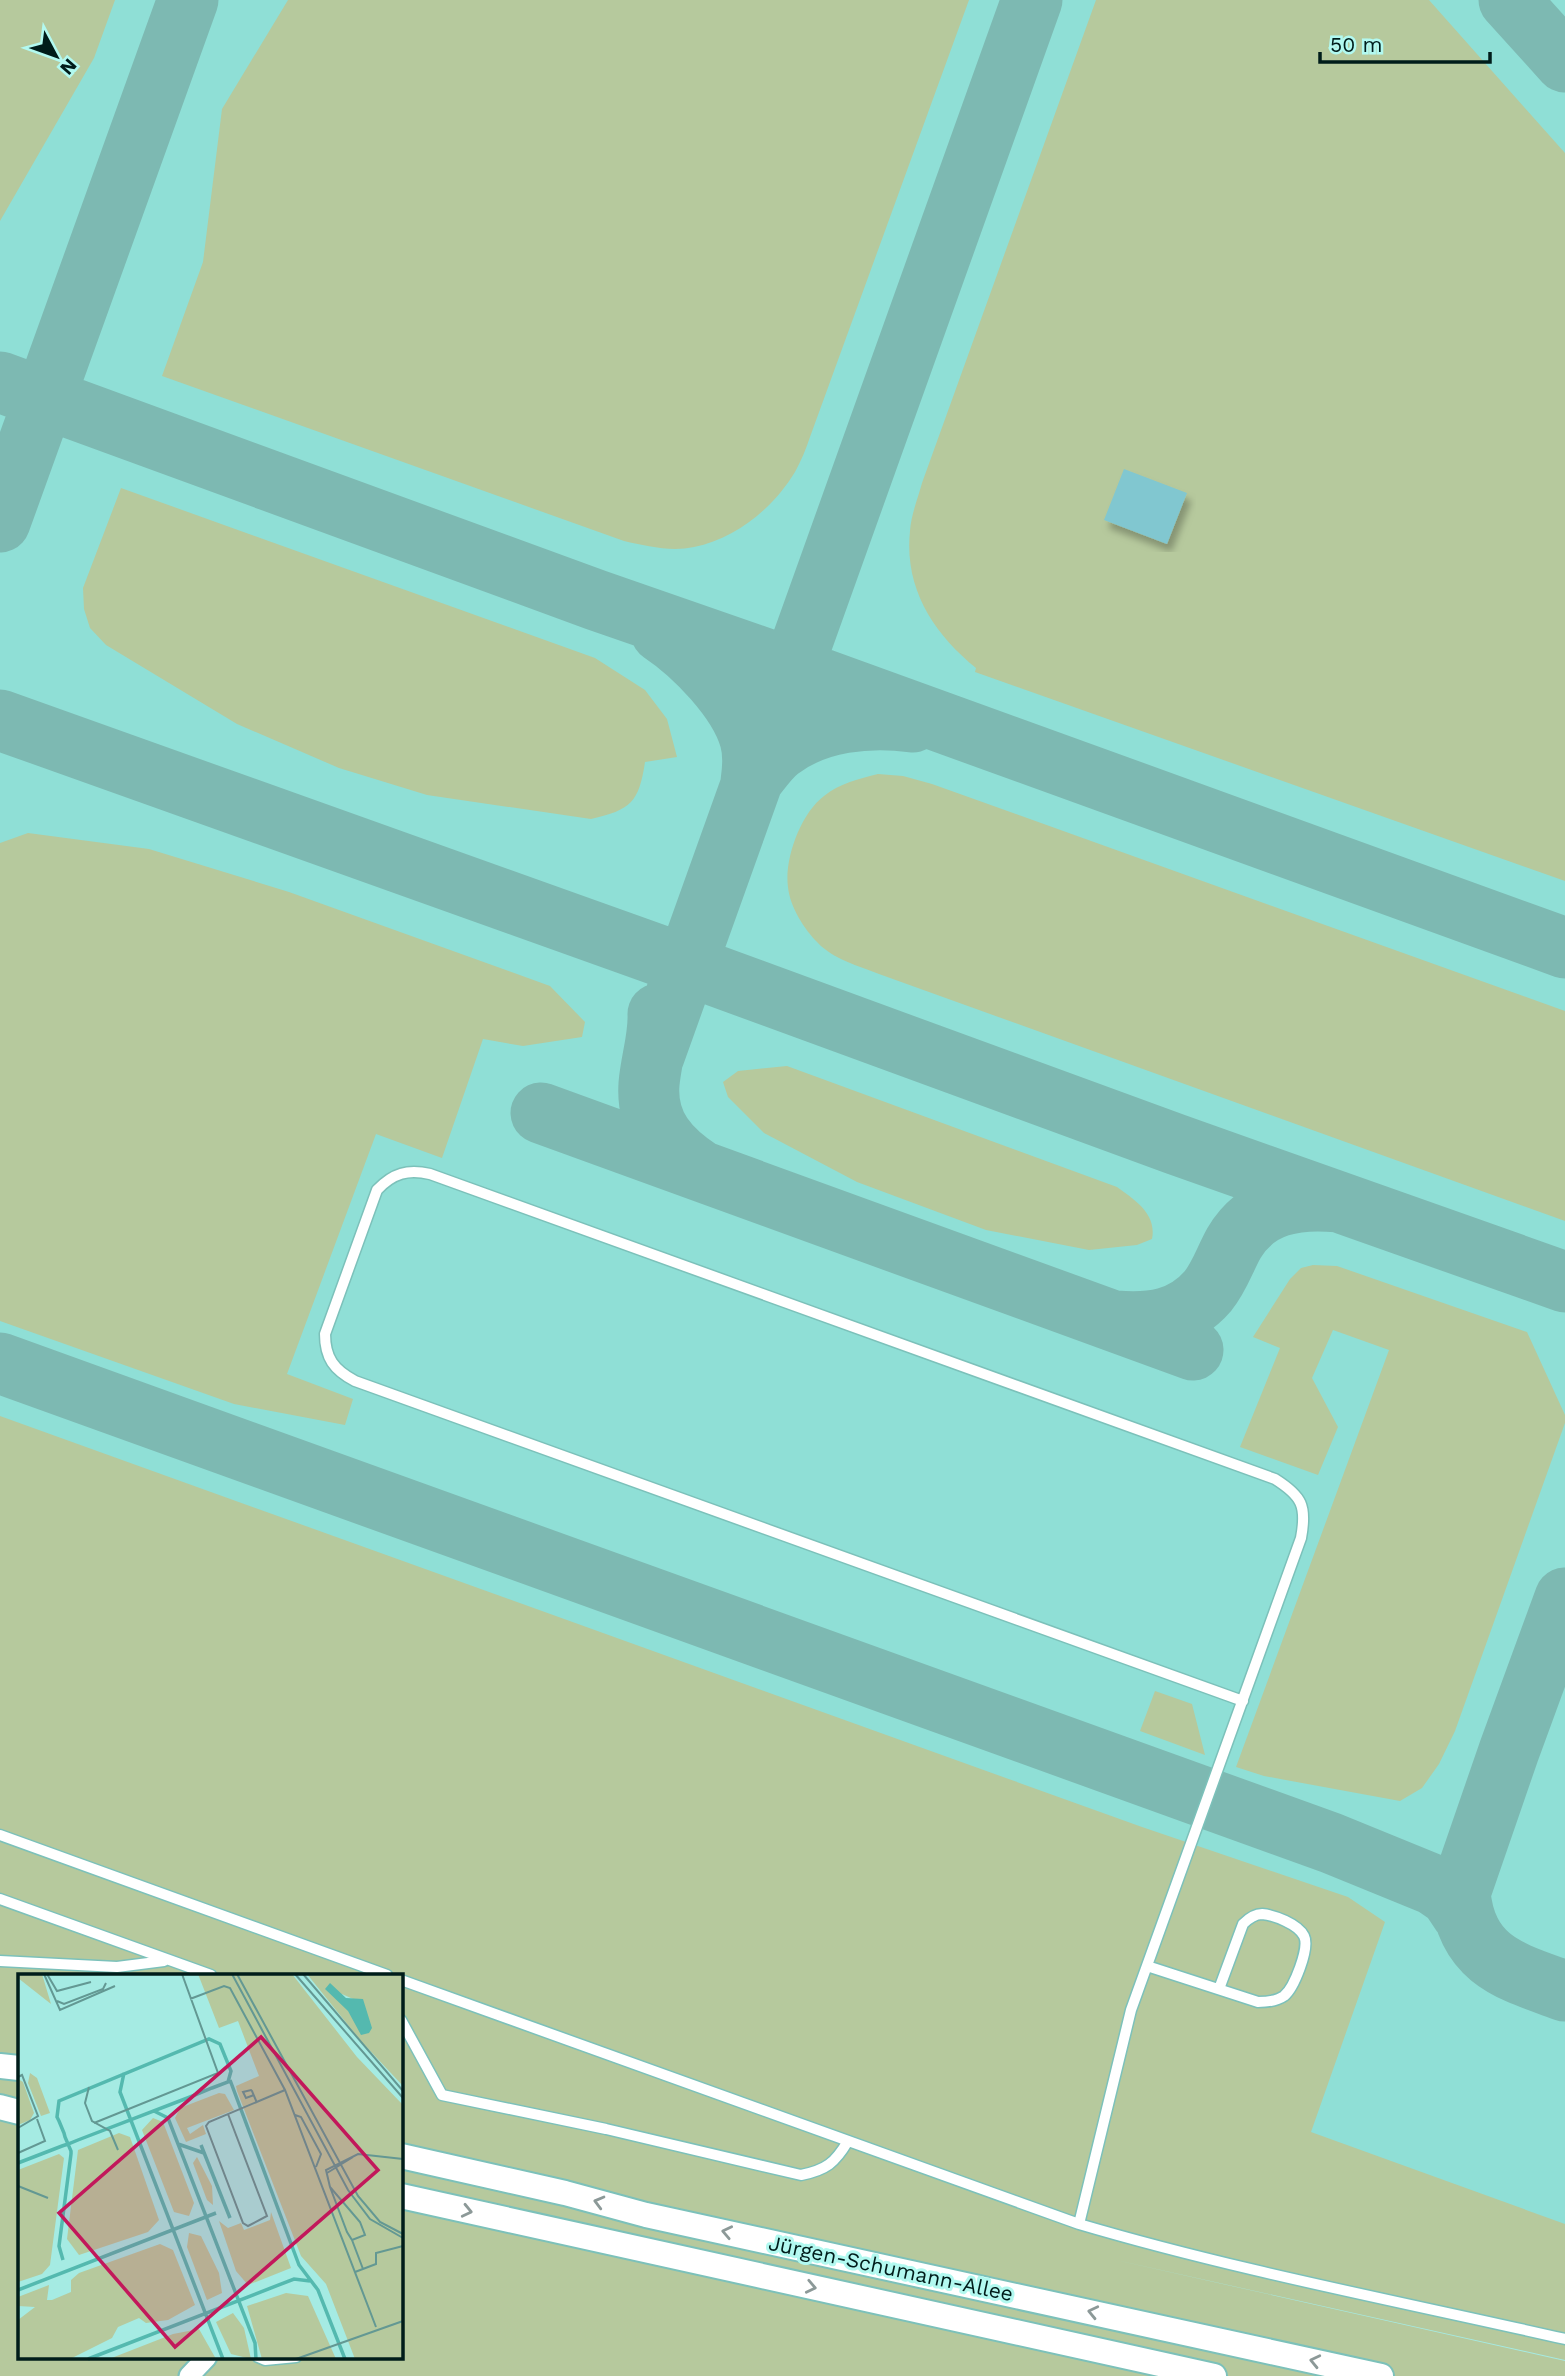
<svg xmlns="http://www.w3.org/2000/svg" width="1565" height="2376" font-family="'Work Sans',sans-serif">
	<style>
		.built { fill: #8fdfd6 }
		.green { fill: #b6c99d; fill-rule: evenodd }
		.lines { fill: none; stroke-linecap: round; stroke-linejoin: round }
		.taxiway { stroke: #7db9b2; stroke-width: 61 }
		.building { fill: #81c7d0; filter: url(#shadow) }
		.service-casing { stroke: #7cc1ba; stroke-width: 13 }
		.minor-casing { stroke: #7cc1ba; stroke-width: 23 }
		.tertiary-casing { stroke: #7cc1ba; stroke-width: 28 }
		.service { stroke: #fff; stroke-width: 10 }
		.minor { stroke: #fff; stroke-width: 19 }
		.tertiary { stroke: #fff; stroke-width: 24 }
		.oneway { stroke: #8c9998 }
		.labels { text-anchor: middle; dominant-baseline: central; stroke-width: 6; stroke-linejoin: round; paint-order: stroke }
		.street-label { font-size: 21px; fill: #001c1a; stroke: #b2f9f0 }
		.inset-river { fill: none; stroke: #54b9af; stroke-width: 3.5 }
		.inset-road { fill: none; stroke: #639893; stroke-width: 2 }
		.view { fill: #c2185b; fill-opacity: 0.15; stroke: #c2185b; stroke-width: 3.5 }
		.inset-edge { fill: none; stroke: #001c1a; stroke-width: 3.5 }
	</style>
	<defs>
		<filter id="shadow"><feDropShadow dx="4.5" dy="8" stdDeviation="3.5" flood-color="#0004"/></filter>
	</defs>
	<rect width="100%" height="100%" fill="#a5ebe3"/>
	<!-- built -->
	<path class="built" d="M 0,0 L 1565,0 L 1565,2355 L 401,1975 L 19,1975 L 0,2021 Z"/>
	<!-- green -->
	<path class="green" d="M 0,0 L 115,0 L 94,58 L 0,221 Z
		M 288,0 L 969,0 L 810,437 C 806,449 801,461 795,472 C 773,508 736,539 694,547 C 671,552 646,546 624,541 L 162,376 L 203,262 L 222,109 Z
		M 1096,0 L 1429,0 L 1565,153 L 1565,881 L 975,672 L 976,668 C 933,633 904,588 910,531 C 911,515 918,498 922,483 Z
		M 121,488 L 595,658 L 645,690 L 667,719 L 677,757 L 645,762 C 639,802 631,810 591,819 L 427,795 L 339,768 L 237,724 L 106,645 L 90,628 L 84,609 L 83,588 Z
		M 878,774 L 903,776 L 932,784 L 1565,1011 L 1565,1221 L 879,974 C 859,966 833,959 818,943 C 804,929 790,907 788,887 C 784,859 801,813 824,796 C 840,783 859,779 878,774 Z
		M 28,833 L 149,849 L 289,892 L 550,986 L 585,1022 L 582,1037 L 523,1046 L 483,1039 L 442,1158 L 376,1134 L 287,1374 L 353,1399 L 345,1425 L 234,1404 L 0,1321 L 0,843 Z
		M 787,1066 L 1117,1187 C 1135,1200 1157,1214 1152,1239 L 1137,1245 L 1089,1250 L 986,1230 L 857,1182 L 764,1133 L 728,1097 L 723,1082 L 738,1071 Z
		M 1313,1265 L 1337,1266 L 1527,1332 L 1565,1415 L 1565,1423 L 1455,1731 L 1439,1764 L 1422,1788 L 1400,1801 L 1264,1776 L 1236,1767 L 1389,1350 L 1333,1330 L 1312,1378 L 1338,1427 L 1318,1475 L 1240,1447 L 1280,1348 L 1253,1337 L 1290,1279 L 1301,1268 Z
		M 0,1416 L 1142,1827 L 1348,1897 L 1385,1922 L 1311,2132 L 1565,2224 L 1565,2360 L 1107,2258 L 1565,2361 L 1565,2376 L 0,2376 ZM 19,1975 L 401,1975 L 401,2357 L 19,2357 Z
		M 1155,1691 L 1192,1704 L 1205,1755 L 1140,1731 Z"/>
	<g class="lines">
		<!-- taxiway -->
		<path class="taxiway" d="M 1509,0 L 1565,62
			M 0,382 L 596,600 L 792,668 L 1565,948
			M 0,522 L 188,0
			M 661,632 C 694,654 739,700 750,739 C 754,753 753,768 751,782 C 760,771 769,757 780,749 C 817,721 869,716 913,722
			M 0,720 L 686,965 L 1175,1144 L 1565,1282
			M 658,1014 C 659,1038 651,1060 649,1084 C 646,1125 669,1150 701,1171
			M 654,1056 L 1032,0
			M 541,1113 L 1193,1350
			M 1115,1321 C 1151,1324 1183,1320 1208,1291 C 1220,1276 1225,1259 1234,1243 C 1257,1204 1297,1198 1338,1202
			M 0,1363 L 1331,1843 L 1434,1885 L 1450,1896 L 1462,1914
			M 1565,1598 L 1509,1751 L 1460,1893 C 1467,1961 1510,1971 1565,1991"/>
	</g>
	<!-- building -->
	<path class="building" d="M 1124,469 L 1187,493 L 1167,544 L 1104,520 Z"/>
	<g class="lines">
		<!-- service casing -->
		<g class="service-casing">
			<path id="service" d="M 0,1835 L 387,1975
				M 0,1899 L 211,1975
				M 0,1961 L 117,1967 L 164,1961
				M 1147,1966 L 1258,2002 C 1267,2002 1277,2001 1284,1996 C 1294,1988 1310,1948 1304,1936 C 1298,1924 1274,1915 1262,1914 C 1254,1914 1248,1919 1243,1924 L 1219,1989
				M 401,1980 L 1079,2224 C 1238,2271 1403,2302 1565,2339
				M 401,2020 L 442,2095 L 606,2129 L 801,2175 C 826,2170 835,2163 848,2141
				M 1079,2224 L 1131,2010 L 1301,1538 C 1307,1506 1302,1496 1275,1479 L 430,1174 C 408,1169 393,1173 377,1190 L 325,1334 C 325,1358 334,1370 355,1381 L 1243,1701
				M 258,2357 L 265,2360 L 296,2357"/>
		</g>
		<!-- minor casing -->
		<g class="minor-casing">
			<path id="minor" d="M 189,2376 L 207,2357"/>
		</g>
		<!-- tertiary casing -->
		<g class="tertiary-casing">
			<path id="tertiary" d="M 0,2066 L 19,2068
				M 0,2107 L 19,2112
				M 401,2156 L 565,2193 L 646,2215 L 1381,2376
				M 401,2196 L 1214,2376"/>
		</g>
		<!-- service -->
		<use href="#service" class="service"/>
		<!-- minor -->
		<use href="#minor" class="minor"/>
		<!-- tertiary -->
		<use href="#tertiary" class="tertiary"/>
	</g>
	<!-- one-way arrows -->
	<defs><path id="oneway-chevron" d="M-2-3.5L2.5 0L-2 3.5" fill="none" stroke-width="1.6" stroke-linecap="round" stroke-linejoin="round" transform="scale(1.75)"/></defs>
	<g class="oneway">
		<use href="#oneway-chevron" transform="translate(599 2202) rotate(-165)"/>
		<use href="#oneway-chevron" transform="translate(467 2211) rotate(13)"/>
		<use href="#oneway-chevron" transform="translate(727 2232) rotate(-168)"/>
		<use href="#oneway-chevron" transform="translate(811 2287) rotate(12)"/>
		<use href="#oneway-chevron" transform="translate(1093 2312) rotate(-167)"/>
		<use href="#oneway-chevron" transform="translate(1315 2361) rotate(-167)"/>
	</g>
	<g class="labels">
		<!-- street labels -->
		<g class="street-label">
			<text transform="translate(891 2268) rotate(12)">Jürgen-Schumann-Allee</text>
		</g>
	</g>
	<!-- overview -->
	<g transform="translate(18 1974)">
		<rect width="385" height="385" fill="#a5ebe3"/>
		<path d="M 0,0 L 24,0 L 33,30 L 0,4 ZM 180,0 L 274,0 L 339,83 L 385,131 L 385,385 L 337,385 L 308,310 L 283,282 L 219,117 L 218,112 L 241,102 L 220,47 L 201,54 ZM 289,0 L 385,0 L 385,112 L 342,66 ZM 324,20 L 346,30 L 348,43 L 332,40 ZM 12,99 L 19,104 L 32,139 L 23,142 L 10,109 ZM 0,105 L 5,108 L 16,139 L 12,146 L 0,151 ZM 201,119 L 207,120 L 216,136 L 169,154 L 172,160 L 185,151 L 188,160 L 168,168 L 157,144 L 162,134 ZM 135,144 L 145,148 L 176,229 L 171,242 L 156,238 L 124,156 ZM 101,159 L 112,163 L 141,246 L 130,258 L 61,281 L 49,265 L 60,176 ZM 41,180 L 46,184 L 32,291 L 24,300 L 0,308 L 0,196 ZM 179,183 L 194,212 L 195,231 L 189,226 L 175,189 ZM 253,238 L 273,294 L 230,311 L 218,297 L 201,247 L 210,254 L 223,249 L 226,256 L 252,246 ZM 171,259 L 183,262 L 201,299 L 204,319 L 189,326 L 169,273 ZM 142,270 L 155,276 L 177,331 L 150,346 L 128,349 L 121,344 L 100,353 L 94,364 L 52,385 L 0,385 L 0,346 L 17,333 L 0,332 L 0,323 L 31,311 L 29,326 L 34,326 L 53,318 L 53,306 L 61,299 ZM 268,319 L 290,322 L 318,385 L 244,385 L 229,332 ZM 215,339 L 226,354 L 233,385 L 213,380 L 198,348 ZM 181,355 L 198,385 L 91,385 L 155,360 Z" fill="#b6c99d" fill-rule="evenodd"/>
		<path d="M 312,9 L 328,24 L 345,25 L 354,54 L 351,59 L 343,61 L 330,37 L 307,15 Z" fill="#54b9af"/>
		<path class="inset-river" d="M 106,99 L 102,118 L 205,385M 212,106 L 281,291 L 300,316 L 327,385M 136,137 L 150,144 L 237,369 L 238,385M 160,170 L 186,179M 183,171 L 212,244M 0,189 L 44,172 L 50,170 L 60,166 L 172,123 L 194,114 L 210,108 L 213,97 L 202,70 L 191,65 L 41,127 L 39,143 L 41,147 L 46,159 L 47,163 L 53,177 L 53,180 L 41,272 L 45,286M 0,316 L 198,239M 70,385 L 276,305 L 292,307"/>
		<path class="inset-road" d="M 26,0 L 42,36 L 97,12M 29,0 L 39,17 L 73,8M 214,0 L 330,216 L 352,245 L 385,264M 219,0 L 340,222 L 362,248 L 385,260M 277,0 L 385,124M 285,0 L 385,117M 172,25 L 206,12 L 212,14 L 267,116 L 358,353M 39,27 L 46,30 L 85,15 L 88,9M 0,103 L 4,101 L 20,142 L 0,154M 71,113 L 67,129 L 74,147 L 92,157 L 100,176M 236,121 L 228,124 L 225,118 L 233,116 L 234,117 L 239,129M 210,140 L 249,242 L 230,252 L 225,249 L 188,152 L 191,148 L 267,116M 277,141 L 283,143 L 303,180 L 298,193M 76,149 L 200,99 L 164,0M 0,179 L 27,167 L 19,145M 309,199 L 335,183M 0,212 L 30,224M 312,213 L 329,258 L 334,266 L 347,261 L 342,248 L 312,213 L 308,196 L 340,180 L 385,185M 334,266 L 345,295M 337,298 L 358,290 L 358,279 L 385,272M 278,385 L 385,347"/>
		<path class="view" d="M 243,63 L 360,196 L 157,373 L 41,239 Z"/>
		<rect width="385" height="385" class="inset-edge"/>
	</g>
	<!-- north arrow -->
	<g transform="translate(56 56) rotate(131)" stroke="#b2f9f0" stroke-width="5" paint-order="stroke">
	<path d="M0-5L12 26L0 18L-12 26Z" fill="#001c1a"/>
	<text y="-10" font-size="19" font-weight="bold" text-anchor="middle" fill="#001c1a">N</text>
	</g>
	<!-- scale -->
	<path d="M1320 52v10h170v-10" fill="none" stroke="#001c1a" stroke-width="3.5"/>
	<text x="1330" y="52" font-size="21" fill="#001c1a" stroke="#b2f9f0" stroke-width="5" paint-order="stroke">50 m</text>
</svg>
